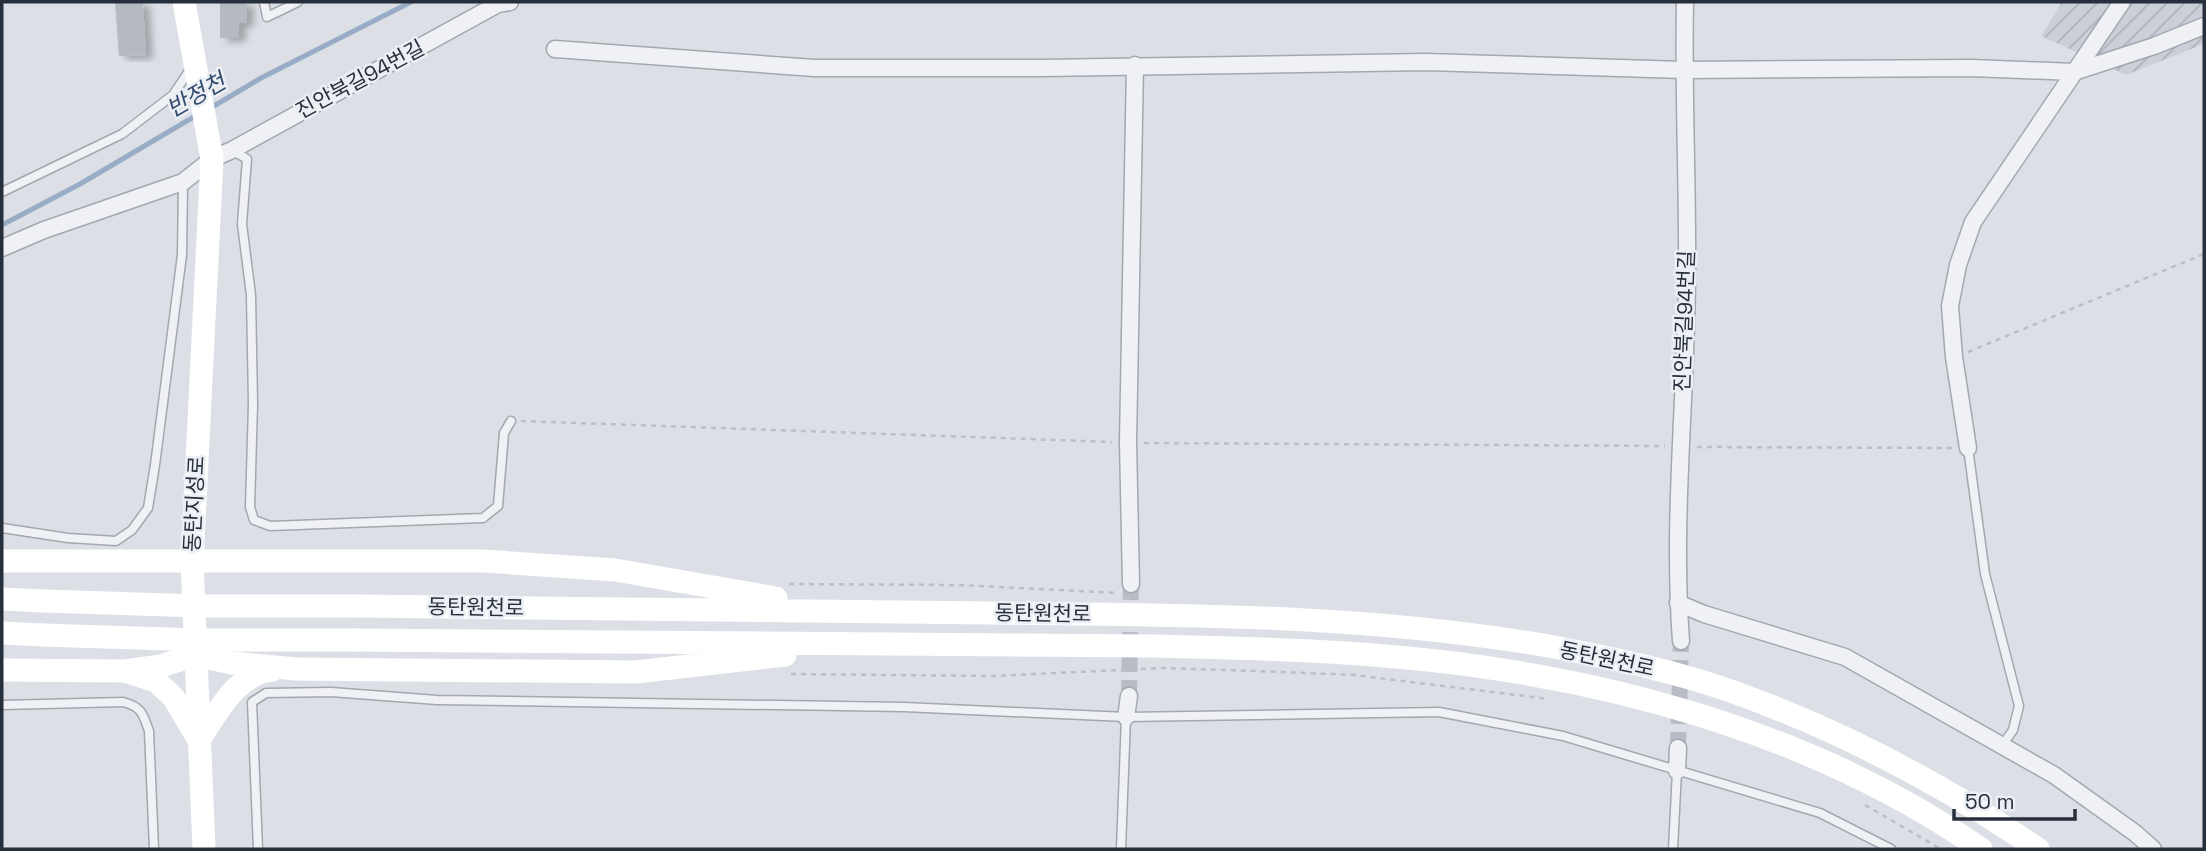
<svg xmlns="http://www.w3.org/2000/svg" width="2206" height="851" font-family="'Space Grotesk','Noto Sans KR',sans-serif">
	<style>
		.industrial { fill: url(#industrial-furrows) }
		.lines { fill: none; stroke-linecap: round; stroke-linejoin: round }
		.stream { stroke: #98acc5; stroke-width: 5 }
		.building { fill: #b4b9c2; filter: url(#shadow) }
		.minor-tunnel { stroke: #b8bcc4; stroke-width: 16; stroke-dasharray: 16 8; stroke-linecap: butt }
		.service-casing { stroke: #a2a7b0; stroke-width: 11 }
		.minor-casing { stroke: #a2a7b0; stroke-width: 19 }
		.path { stroke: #bbbec4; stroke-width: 2.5; stroke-dasharray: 5 5; stroke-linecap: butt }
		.service { stroke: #eff1f4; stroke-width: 8 }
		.minor { stroke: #eff1f4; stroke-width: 16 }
		.secondary { stroke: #fff; stroke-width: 23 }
		.secondary-bridge { stroke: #fff; stroke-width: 23 }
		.labels { text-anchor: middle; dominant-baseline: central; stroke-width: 5; stroke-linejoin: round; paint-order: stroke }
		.street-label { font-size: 21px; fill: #272e3c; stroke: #ebeff4 }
		.water-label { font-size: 23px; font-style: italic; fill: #324b6e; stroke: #ebeff4 }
	</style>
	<defs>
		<pattern id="industrial-furrows" width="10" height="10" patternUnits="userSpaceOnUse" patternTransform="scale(1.75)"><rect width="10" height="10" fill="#cacfd8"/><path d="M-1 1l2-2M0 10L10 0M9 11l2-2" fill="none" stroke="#aeb2ba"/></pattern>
		<filter id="shadow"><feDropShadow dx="7" dy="4" stdDeviation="3.5" flood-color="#0004"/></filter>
	</defs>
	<rect width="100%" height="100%" fill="#dce0e6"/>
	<!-- industrial -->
	<path class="industrial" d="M 2062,2 L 2204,2 L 2204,44 L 2126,75 L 2041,36 Z"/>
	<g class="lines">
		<!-- stream -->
		<path class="stream" d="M 209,109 L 261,78 L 411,2
			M 2,225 L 80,184 L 197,115"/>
	</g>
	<!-- building -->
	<path class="building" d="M 115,2 L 143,2 L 146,55 L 119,56 Z
		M 220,2 L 247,2 L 247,23 L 239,23 L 239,38 L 220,38 Z"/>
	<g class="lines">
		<!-- minor-tunnel -->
		<path class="minor-tunnel" d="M 1129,696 L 1131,584
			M 1678,748 L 1681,641"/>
		<!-- service casing -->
		<g class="service-casing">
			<path id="service" d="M 264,2 L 267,17 L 298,2
				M 232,150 L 247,159 L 242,224 L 251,295 L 253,404 L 250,507 L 254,520 L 270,526 L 483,518 L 498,506 L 504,433 L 511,421
				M 2,192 L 122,134 L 173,95 L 191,68
				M 1968,448 L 1985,574 L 2019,706 L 2013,730 L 2002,746
				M 2,528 L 68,538 L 116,541 L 132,530 L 148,508 L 155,465 L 182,255 L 183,182
				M 2,705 L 123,702 C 142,707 143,714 149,731 L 154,849
				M 258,849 L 252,702 L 266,693 L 331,692 L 437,700 L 904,707 L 1126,717 L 1439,712 L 1563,736 L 1820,813 L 1891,849
				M 1121,849 L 1126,717
				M 1673,849 L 1677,771"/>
		</g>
		<!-- minor casing -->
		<g class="minor-casing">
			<path id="minor" d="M 555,49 L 814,68 L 1042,68 L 1426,62 L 1683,70 L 1972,68 L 2074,72 L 2154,46 L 2204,26
				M 2,248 L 44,230 L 183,182 L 212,159 L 232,150 L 498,4 L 510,2
				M 1968,448 L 1954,357 L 1950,306 L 1958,265 L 1973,222 L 2122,2
				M 1131,584 L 1128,442 L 1135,65
				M 1678,603 L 1704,614 L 1845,657 L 2054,775 L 2135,833 L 2153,849
				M 1681,641 C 1672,520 1686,400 1687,279 C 1688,186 1683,94 1685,2
				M 1126,717 L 1129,696
				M 1677,771 L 1678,748"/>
		</g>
		<!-- path -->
		<path class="path" d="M 1968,352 L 2204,254
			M 521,421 L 1112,442
			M 1144,443 L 1665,446
			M 1697,447 L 1952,448
			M 789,584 L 958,585 L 1118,593
			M 791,674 L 993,676 L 1163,668 L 1256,671 L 1354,675 L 1549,699
			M 1865,805 L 1941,849"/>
		<!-- service -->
		<use href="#service" class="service"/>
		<!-- minor -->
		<use href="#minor" class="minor"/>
		<!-- secondary -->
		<path class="secondary" d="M 184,2 L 212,159 L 192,561 L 204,849
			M 2,561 L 483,561 L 615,570 L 776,598
			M 2,599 L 43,601
			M 359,606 C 570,608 781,610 992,613 C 1180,615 1368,614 1554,647 C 1616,659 1679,672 1739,694 C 1846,733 1944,785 2038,849
			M 2,633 L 42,635
			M 357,640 L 1154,646 C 1239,648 1324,650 1408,658 C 1608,677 1815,734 1981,849
			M 2,670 L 125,671 L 161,666 L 195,655 L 232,663 L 296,669 L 636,672 L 785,655
			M 128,672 L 156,681 L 174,698 L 199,740 C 217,713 236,674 272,670"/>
		<!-- secondary-bridge -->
		<path class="secondary-bridge" d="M 43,601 L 201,606 L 359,606
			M 42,635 L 200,640 L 357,640"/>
	</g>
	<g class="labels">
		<!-- street labels -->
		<g class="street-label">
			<text transform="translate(360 79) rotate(-28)">진안북길94번길</text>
			<text transform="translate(1684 321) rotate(-88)">진안북길94번길</text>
			<text transform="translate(194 504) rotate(-87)">동탄지성로</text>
			<text transform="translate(476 607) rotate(1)">동탄원천로</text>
			<text transform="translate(1043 613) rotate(1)">동탄원천로</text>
			<text transform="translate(1607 659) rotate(12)">동탄원천로</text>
		</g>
		<!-- water labels -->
		<g class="water-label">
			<text transform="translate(196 95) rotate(-30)">반정천</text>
		</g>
	</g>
	<!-- border -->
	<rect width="2206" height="851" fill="none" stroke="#272e3c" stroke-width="7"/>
	<!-- scale -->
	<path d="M1954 809v10h121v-10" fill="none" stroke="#272e3c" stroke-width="3.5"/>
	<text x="1965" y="809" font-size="21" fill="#272e3c" stroke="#ebeff4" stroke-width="5" paint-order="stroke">50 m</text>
</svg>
